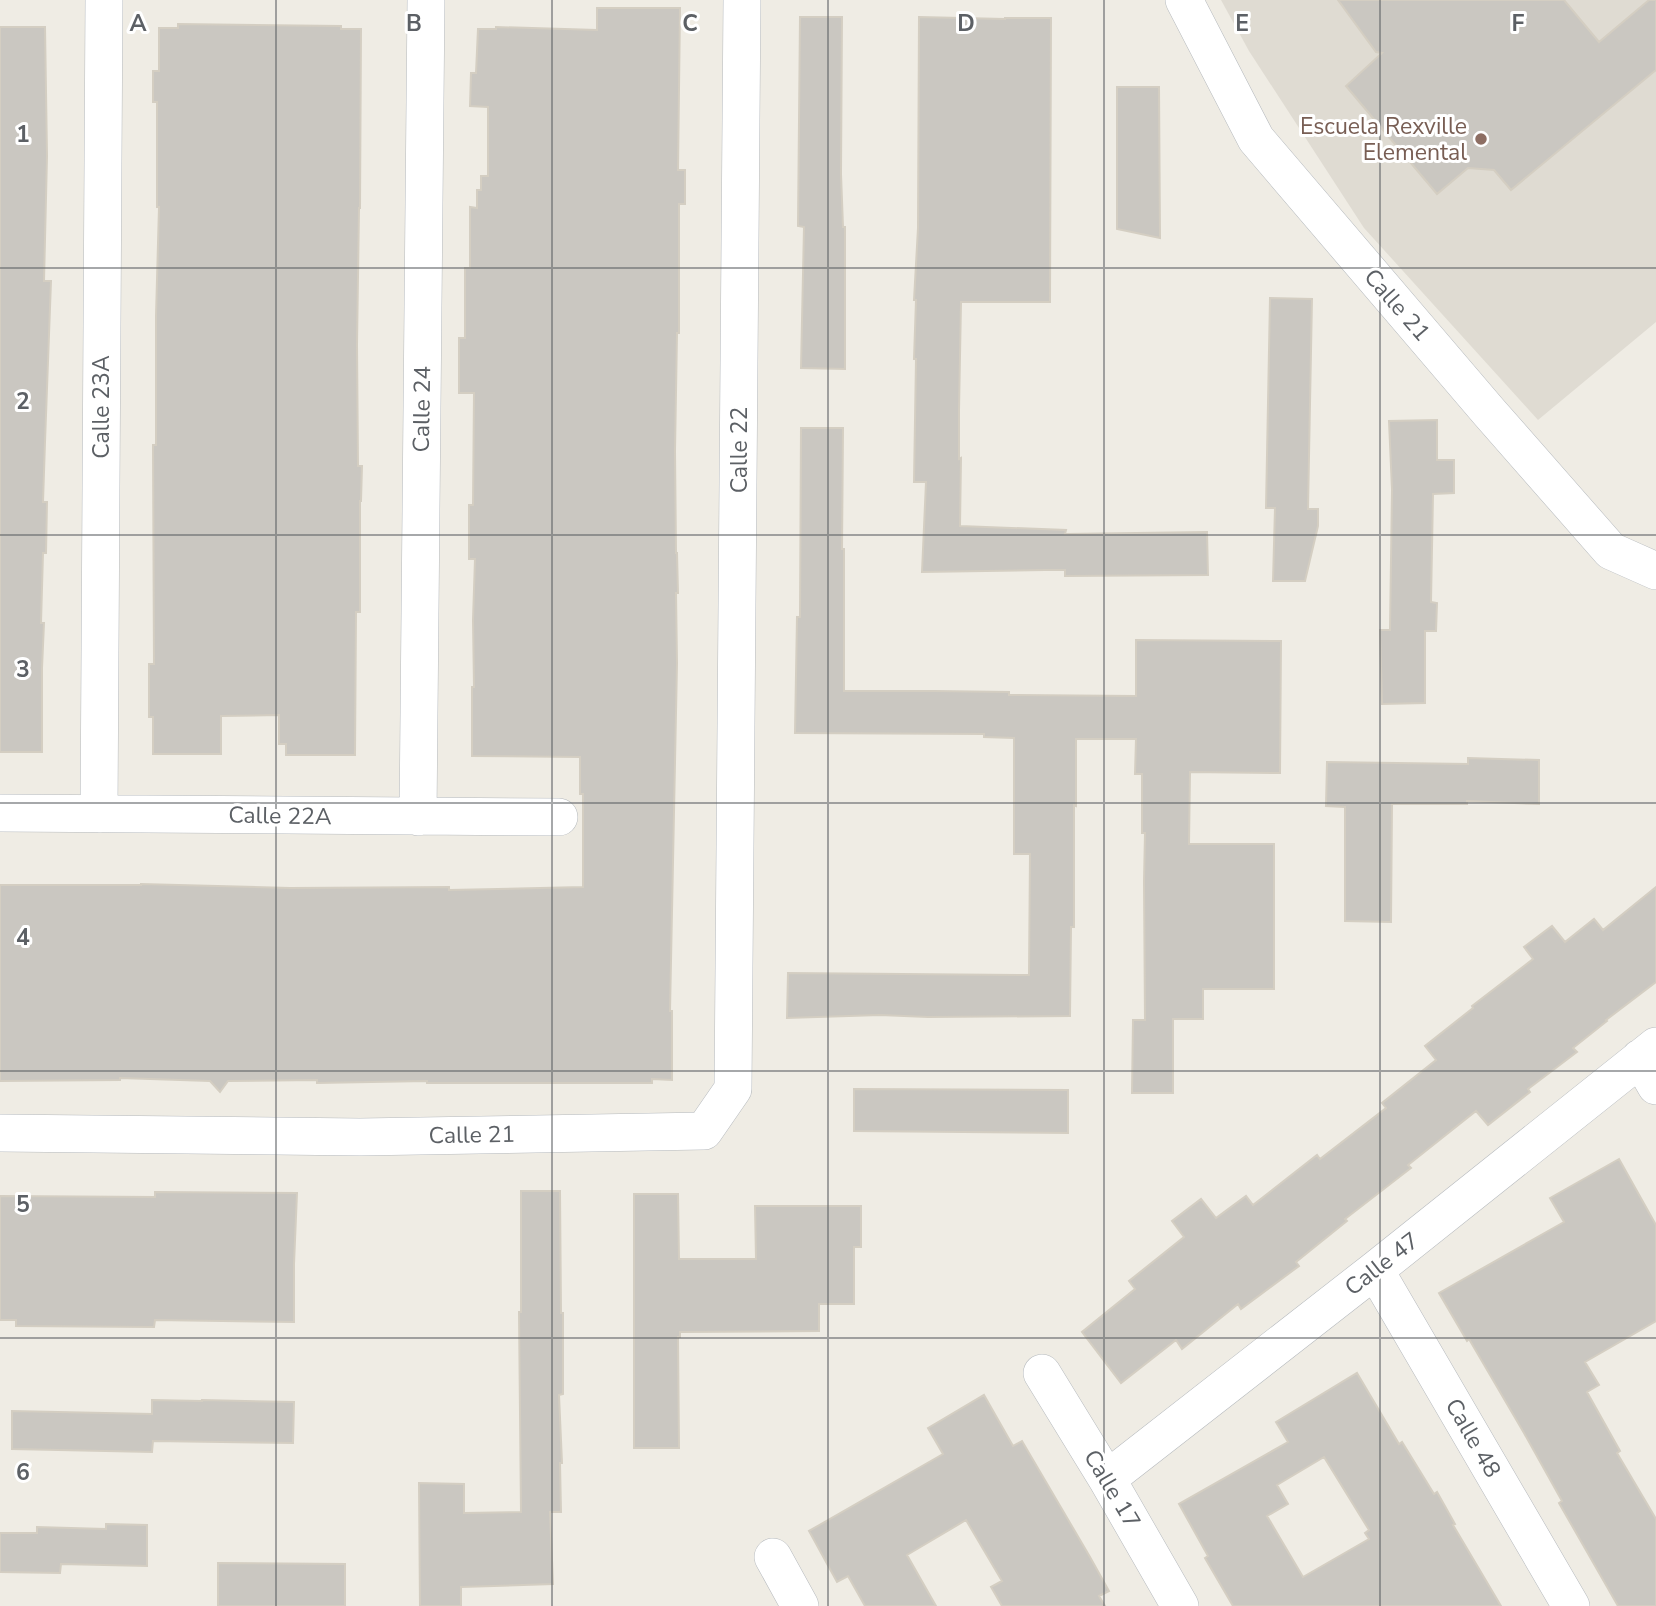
<svg xmlns="http://www.w3.org/2000/svg" width="1656" height="1606" font-family="'Nunito Sans',sans-serif">
	<style>
		.education { fill: #dfdbd2 }
		.building { fill: #cac7c1; stroke: #d4cec2; stroke-width: 2; fill-rule: evenodd }
		.lines { fill: none; stroke-linecap: round; stroke-linejoin: round }
		.street-casing { stroke: #b6babe; stroke-width: 38 }
		.street { stroke: #fff; stroke-width: 37 }
		.grid { fill: none; stroke: #5c6065; stroke-width: 2; stroke-opacity: 0.55 }
		.education-dot { fill: #8d6e63; stroke: #fff; stroke-width: 2.5 }
		.labels { text-anchor: middle; dominant-baseline: central; stroke-width: 6; stroke-linejoin: round; paint-order: stroke }
		.education-label { font-size: 23px; fill: #785e54; stroke: #fff; text-anchor: end }
		.street-label { font-size: 23px; fill: #5c6065; stroke: #fff }
		.grid-label { font-size: 23px; text-anchor: middle; font-weight: bold; fill: #5c6065; stroke: #fff; stroke-width: 6; stroke-linejoin: round; paint-order: stroke }
	</style>
	<rect width="100%" height="100%" fill="#efece4"/>
	<!-- education -->
	<path class="education" d="M 1221,0 L 1656,0 L 1656,322 L 1538,420 L 1364,228 L 1249,51 Z"/>
	<!-- building -->
	<path class="building" d="M 1338,0 L 1564,0 L 1599,42 L 1649,0 L 1656,0 L 1656,70 L 1511,190 L 1494,170 L 1468,168 L 1437,194 L 1346,86 L 1382,53 L 1376,52 Z
		M 597,8 L 680,8 L 678,170 L 685,170 L 685,204 L 679,204 L 679,333 L 677,333 L 675,451 L 676,553 L 677,553 L 678,593 L 676,593 L 677,663 L 670,1011 L 672,1011 L 672,1080 L 652,1079 L 652,1083 L 427,1083 L 427,1081 L 317,1083 L 317,1080 L 228,1081 L 220,1092 L 210,1081 L 120,1078 L 120,1080 L 0,1081 L 0,885 L 141,885 L 141,884 L 290,888 L 449,887 L 449,890 L 583,887 L 583,794 L 580,794 L 580,757 L 472,756 L 472,687 L 474,687 L 473,620 L 475,559 L 469,559 L 469,505 L 473,505 L 474,393 L 459,393 L 459,338 L 465,338 L 465,268 L 470,268 L 470,207 L 477,208 L 477,190 L 481,190 L 481,176 L 488,176 L 488,107 L 470,106 L 471,73 L 476,73 L 478,29 L 496,29 L 496,27 L 597,30 Z
		M 800,17 L 842,17 L 841,174 L 843,227 L 845,227 L 845,369 L 801,368 L 804,227 L 798,226 Z
		M 919,17 L 1005,19 L 1005,18 L 1051,18 L 1050,302 L 961,302 L 959,410 L 959,459 L 961,458 L 960,526 L 1066,530 L 1065,534 L 1207,532 L 1208,575 L 1065,576 L 1065,570 L 1045,570 L 922,572 L 926,482 L 914,482 L 916,359 L 914,359 L 916,300 L 914,300 L 918,228 Z
		M 178,24 L 341,26 L 341,29 L 361,29 L 360,208 L 359,208 L 357,345 L 358,466 L 362,466 L 361,501 L 360,501 L 360,612 L 356,612 L 355,755 L 286,755 L 286,744 L 279,744 L 279,715 L 221,716 L 221,754 L 153,754 L 153,717 L 149,717 L 149,664 L 154,664 L 153,445 L 156,445 L 156,316 L 159,207 L 157,207 L 157,102 L 153,102 L 153,71 L 159,71 L 159,28 L 178,28 Z
		M 0,27 L 45,27 L 47,156 L 44,281 L 51,281 L 45,442 L 43,502 L 47,502 L 46,553 L 43,553 L 41,623 L 44,623 L 42,668 L 42,752 L 0,752 Z
		M 1117,87 L 1159,87 L 1160,238 L 1117,229 Z
		M 1270,298 L 1312,299 L 1308,509 L 1318,509 L 1318,526 L 1305,581 L 1273,581 L 1275,508 L 1266,508 Z
		M 1437,420 L 1437,460 L 1454,460 L 1454,493 L 1433,494 L 1431,602 L 1437,603 L 1436,631 L 1425,631 L 1425,703 L 1382,704 L 1380,630 L 1390,630 L 1392,490 L 1389,421 Z
		M 801,428 L 843,428 L 842,549 L 844,549 L 844,691 L 935,691 L 1009,692 L 1009,695 L 1136,696 L 1136,640 L 1281,641 L 1280,773 L 1190,772 L 1189,844 L 1274,844 L 1274,989 L 1203,989 L 1203,1019 L 1173,1019 L 1173,1093 L 1132,1093 L 1133,1020 L 1145,1020 L 1144,882 L 1145,833 L 1142,833 L 1142,774 L 1135,774 L 1136,739 L 1076,739 L 1076,806 L 1074,805 L 1074,927 L 1071,927 L 1070,1016 L 928,1017 L 880,1015 L 787,1018 L 788,973 L 1029,975 L 1030,854 L 1014,854 L 1014,738 L 984,737 L 984,734 L 795,733 L 797,617 L 800,617 Z
		M 1468,758 L 1539,760 L 1539,804 L 1467,801 L 1467,804 L 1392,804 L 1391,922 L 1345,921 L 1345,807 L 1326,806 L 1327,762 L 1468,764 Z
		M 1656,887 L 1656,982 L 1606,1020 L 1607,1021 L 1573,1048 L 1577,1052 L 1528,1089 L 1530,1092 L 1488,1125 L 1476,1111 L 1408,1165 L 1411,1168 L 1345,1219 L 1347,1221 L 1296,1262 L 1299,1266 L 1241,1309 L 1238,1304 L 1182,1349 L 1176,1340 L 1121,1383 L 1082,1332 L 1135,1289 L 1129,1281 L 1184,1237 L 1172,1221 L 1201,1199 L 1216,1218 L 1246,1196 L 1253,1205 L 1317,1155 L 1320,1159 L 1386,1108 L 1382,1103 L 1436,1060 L 1425,1046 L 1473,1008 L 1472,1006 L 1533,959 L 1524,947 L 1552,926 L 1565,942 L 1594,919 L 1603,930 Z
		M 854,1089 L 1068,1090 L 1068,1133 L 854,1131 Z
		M 1619,1159 L 1656,1225 L 1656,1321 L 1585,1362 L 1599,1385 L 1587,1392 L 1620,1451 L 1617,1453 L 1656,1519 L 1656,1606 L 1618,1606 L 1559,1503 L 1562,1501 L 1524,1433 L 1469,1339 L 1467,1341 L 1439,1293 L 1564,1222 L 1550,1198 Z
		M 521,1191 L 560,1191 L 561,1313 L 563,1313 L 563,1394 L 559,1395 L 562,1463 L 560,1463 L 561,1512 L 550,1512 L 553,1584 L 461,1587 L 461,1606 L 420,1606 L 419,1483 L 464,1484 L 464,1513 L 521,1512 L 519,1312 L 521,1312 Z
		M 155,1192 L 297,1193 L 294,1264 L 294,1322 L 155,1320 L 154,1327 L 16,1326 L 16,1320 L 0,1320 L 0,1196 L 155,1197 Z
		M 634,1194 L 678,1194 L 679,1259 L 756,1259 L 755,1206 L 861,1206 L 861,1247 L 854,1247 L 854,1304 L 819,1304 L 819,1331 L 680,1332 L 680,1337 L 678,1337 L 679,1448 L 634,1448 Z
		M 1357,1373 L 1399,1444 L 1402,1442 L 1434,1494 L 1437,1492 L 1455,1524 L 1453,1525 L 1501,1606 L 1233,1606 L 1205,1558 L 1208,1556 L 1179,1504 L 1288,1442 L 1276,1422 ZM 1324,1457 L 1369,1530 L 1365,1533 L 1369,1539 L 1303,1577 L 1267,1516 L 1288,1504 L 1277,1485 Z
		M 984,1395 L 1013,1446 L 1022,1441 L 1090,1557 L 1109,1591 L 1099,1596 L 1105,1606 L 1002,1606 L 991,1587 L 1002,1581 L 966,1520 L 907,1555 L 936,1606 L 865,1606 L 848,1576 L 837,1582 L 809,1531 L 943,1454 L 928,1428 Z
		M 152,1400 L 202,1401 L 202,1400 L 294,1402 L 293,1443 L 153,1441 L 152,1452 L 12,1449 L 12,1411 L 152,1414 Z
		M 106,1524 L 147,1525 L 147,1566 L 61,1564 L 60,1573 L 0,1572 L 0,1533 L 37,1533 L 37,1527 L 106,1529 Z
		M 218,1563 L 345,1564 L 345,1606 L 218,1606 Z"/>
	<g class="lines">
		<!-- street casing -->
		<g class="street-casing">
			<path id="street" d="M 1184,0 L 1256,139 L 1489,412 L 1611,551 L 1656,571
				M 0,813 L 559,817
				M 99,814 L 104,0
				M 418,817 L 426,0
				M 1640,1058 L 1656,1086
				M 0,1133 L 360,1137 L 704,1131 L 733,1089 L 742,0
				M 1375,1270 L 1571,1606
				M 1042,1373 L 1107,1479 L 1180,1606
				M 1107,1479 L 1375,1270 L 1656,1046
				M 773,1557 L 800,1606"/>
		</g>
		<!-- street -->
		<use href="#street" class="street"/>
	</g>
	<!-- grid -->
	<path class="grid" d="M 276,0 L 276,1606M 552,0 L 552,1606M 828,0 L 828,1606M 1104,0 L 1104,1606M 1380,0 L 1380,1606M 0,268 L 1656,268M 0,535 L 1656,535M 0,803 L 1656,803M 0,1071 L 1656,1071M 0,1338 L 1656,1338"/>
	<!-- markers -->
	<circle class="education-dot" cx="1481" cy="139" r="7"/>
	<g class="labels">
		<!-- education labels -->
		<g class="education-label">
			<text x="1467" y="126">Escuela Rexville<tspan x="1467" dy="26">Elemental</tspan></text>
		</g>
		<!-- street labels -->
		<g class="street-label">
			<text transform="translate(1397 305) rotate(49)">Calle 21</text>
			<text transform="translate(101 407) rotate(-90)">Calle 23A</text>
			<text transform="translate(422 409) rotate(-89)">Calle 24</text>
			<text transform="translate(739 450) rotate(-90)">Calle 22</text>
			<text transform="translate(280 816) rotate(1)">Calle 22A</text>
			<text transform="translate(472 1135) rotate(-1)">Calle 21</text>
			<text transform="translate(1382 1264) rotate(-38)">Calle 47</text>
			<text transform="translate(1473 1438) rotate(60)">Calle 48</text>
			<text transform="translate(1112 1489) rotate(59)">Calle 17</text>
		</g>
	</g>
	<g class="grid-label">
		<text x="138" y="31">A</text>
		<text x="414" y="31">B</text>
		<text x="690" y="31">C</text>
		<text x="966" y="31">D</text>
		<text x="1242" y="31">E</text>
		<text x="1518" y="31">F</text>
		<text x="23" y="142">1</text>
		<text x="23" y="409">2</text>
		<text x="23" y="677">3</text>
		<text x="23" y="945">4</text>
		<text x="23" y="1212">5</text>
		<text x="23" y="1480">6</text>
	</g>
</svg>
